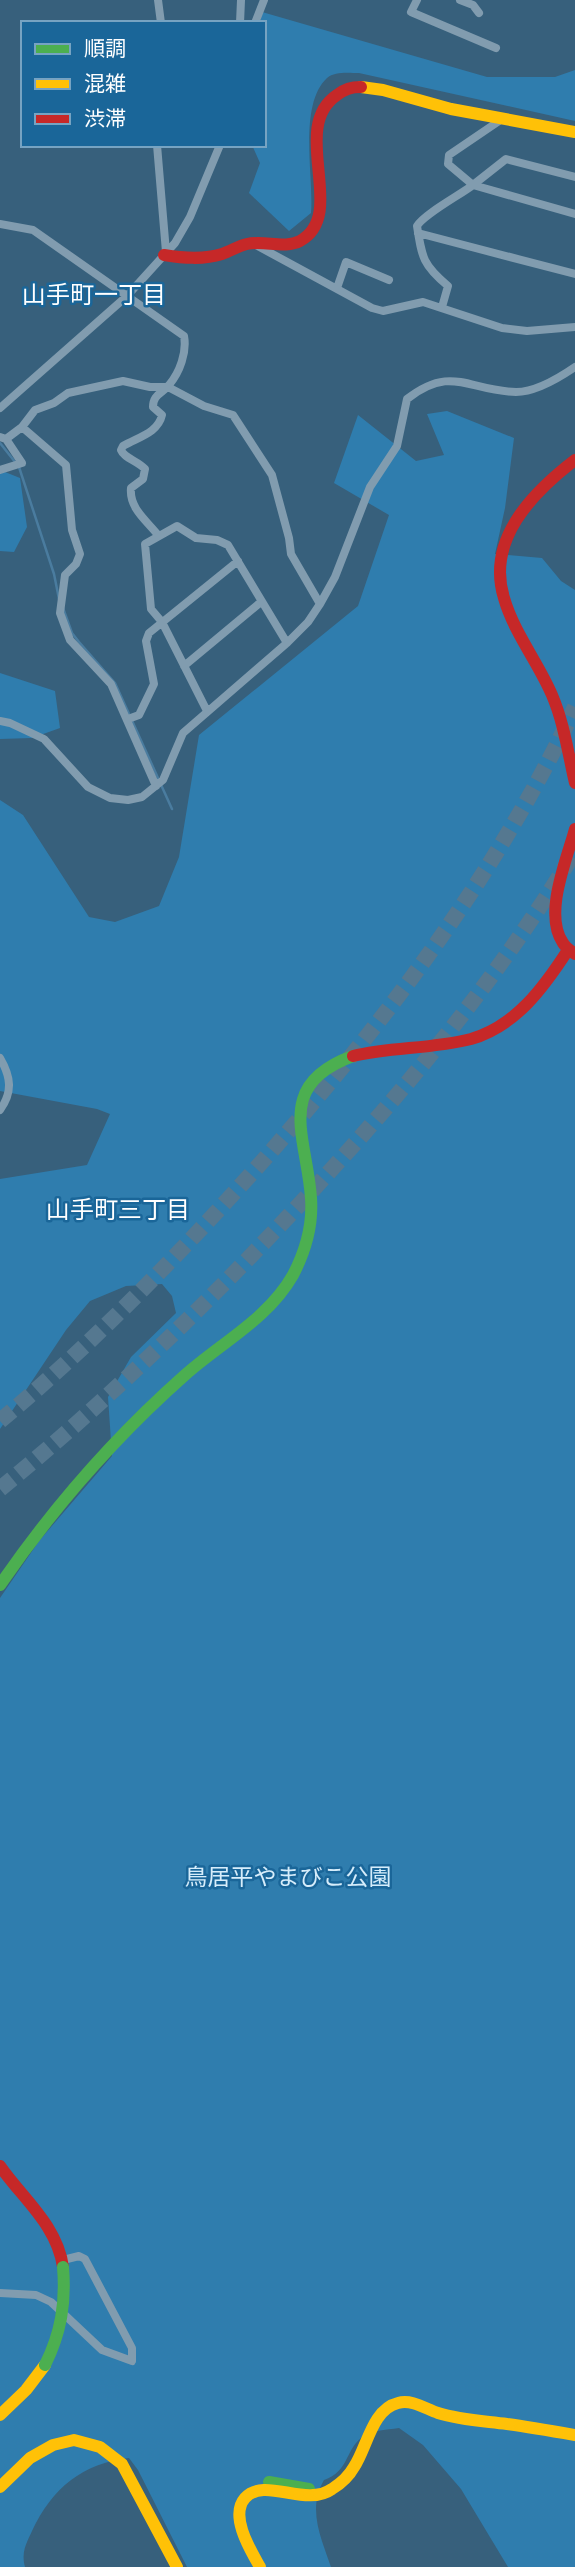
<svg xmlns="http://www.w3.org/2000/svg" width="575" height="2567" font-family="Cabin,'Noto Sans JP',sans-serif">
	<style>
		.green { fill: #2f7dae }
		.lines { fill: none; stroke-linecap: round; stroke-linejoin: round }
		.stream { stroke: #4a7c9f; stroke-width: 2.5 }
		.highway-tunnel { stroke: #557890; stroke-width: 16; stroke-dasharray: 16 8; stroke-linecap: butt }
		.street { stroke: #819caf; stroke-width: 8 }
		.fast { stroke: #4caf50; stroke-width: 12 }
		.slow { stroke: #ffc107; stroke-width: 12 }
		.jam { stroke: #c62828; stroke-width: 12 }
		.fast-bridge { stroke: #4caf50; stroke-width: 12 }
		.labels { text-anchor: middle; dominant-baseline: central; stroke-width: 5; stroke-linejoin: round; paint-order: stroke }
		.park-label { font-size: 23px; fill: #d6edfb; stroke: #1a6699 }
		.neighbourhood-label { font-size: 24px; fill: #fff; stroke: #1a6699 }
	</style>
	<rect width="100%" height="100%" fill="#37607c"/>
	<!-- green -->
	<path class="green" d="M 262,12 L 487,77 L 555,77 L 575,70 L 575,121 L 359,73 C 349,73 335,71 327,78 C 298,105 314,177 311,213 L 289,231 L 249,193 L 260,163 L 252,145 L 264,145 L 264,23 L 260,23 Z
		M 447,411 L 514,438 L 505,508 L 495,554 L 542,558 L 561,581 L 575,590 L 575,2567 L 508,2567 L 461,2489 L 423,2445 L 399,2428 C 386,2430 370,2430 361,2438 C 345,2451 349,2471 324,2480 C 307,2509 321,2538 331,2567 L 187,2567 L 138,2470 L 129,2458 C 83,2463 52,2488 32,2531 C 26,2544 21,2552 25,2567 L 0,2567 L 0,1598 L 39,1541 L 112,1456 L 108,1397 L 131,1357 L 176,1313 L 172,1296 L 162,1284 L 126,1286 L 90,1301 L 66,1330 L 0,1429 L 0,1179 L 87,1165 L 110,1114 L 97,1109 L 0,1091 L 0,800 L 23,815 L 89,917 L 115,922 L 159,906 L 179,857 L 199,735 L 358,606 L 389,515 L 334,483 L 358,415 L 416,461 L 444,455 L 427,414 Z
		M 0,470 L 20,478 L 27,527 L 14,552 L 0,551 Z
		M 0,673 L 55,691 L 60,728 L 32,738 L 0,739 Z"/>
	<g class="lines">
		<!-- stream -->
		<path class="stream" d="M 0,443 L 19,467 L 54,574 L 59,599
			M 63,608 L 72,633 L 79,642 L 115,683 L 172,809"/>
		<!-- highway-tunnel -->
		<path class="highway-tunnel" d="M 0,1421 C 93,1343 179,1255 260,1164 C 382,1026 497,875 575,707
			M 0,1489 C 119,1391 228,1284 331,1170 C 421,1071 506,966 575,851"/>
		<!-- street -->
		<path class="street" d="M 158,0 L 161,23
			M 417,0 L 411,12 L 496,48
			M 460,0 L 473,5 L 479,13
			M 240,23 L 241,0
			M 255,23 L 264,0
			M 157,145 L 166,252
			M 473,185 L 506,159 L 575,177
			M 473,185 L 575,214
			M 0,224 L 33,230 L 184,336 C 187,352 180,372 169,385 C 162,394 153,394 153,407 L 162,415 C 158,433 138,437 123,446 L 121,450 C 124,458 138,461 145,469 L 143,479 L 131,488 C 129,508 146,520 158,535
			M 418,233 L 575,274
			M 254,244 L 372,308 L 383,311 L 423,302 L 502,328 L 527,331 L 575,327
			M 337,288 L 346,262 L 389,280
			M 442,307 L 448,286 C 423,265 422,258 417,226 C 424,214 460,195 473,185 L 448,164 L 449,155 L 502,119
			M 0,408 L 127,296 L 175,243 L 190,217 L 220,145
			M 22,427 L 66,465 L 72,530 L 80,554 L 76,564 L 65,575 L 60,613 L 70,640 L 111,684 L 156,786
			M 0,437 L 6,439 L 22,427 L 35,410 L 54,403 L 68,393 L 123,381 L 150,387 L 168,387 L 204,406 L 233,415 L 272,475 L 289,538 L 291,554 L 320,604
			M 0,470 L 22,463 L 6,439
			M 184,666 L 261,602
			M 207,711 L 162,622 L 151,609 L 145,544 L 177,526 L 196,538 L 217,540 L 228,545 L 287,643
			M 128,719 L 139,715 L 154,684 L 146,641 L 149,633 L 238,561
			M 0,721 L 10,723 L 44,739 L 88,787 L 110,798 L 128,800 L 142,797 L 163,780 L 183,733 L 287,643 L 308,622 L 320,604 L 335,577 L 370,487 L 397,446 L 407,399 C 452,364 468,391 516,392 C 536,392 559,378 575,367
			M 0,1058 C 11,1077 13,1092 0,1110
			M 0,2293 L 36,2295 L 51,2302 L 102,2350 L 132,2361 L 132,2348 L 85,2259 L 79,2256 L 63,2260"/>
		<!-- fast -->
		<path class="fast" d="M 0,1585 C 53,1508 115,1437 185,1375 C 222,1342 268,1319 293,1275 C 305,1252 313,1225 311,1198 C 307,1137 273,1085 353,1056
			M 269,2482 L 309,2489"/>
		<!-- slow -->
		<path class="slow" d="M 361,87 L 383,90 L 451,109 L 575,132
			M 0,2415 L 26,2390 L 45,2365
			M 0,2487 L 30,2458 L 53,2445 L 74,2440 L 100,2447 L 122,2464 L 177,2567
			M 260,2567 C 251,2551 229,2516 245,2498 C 265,2476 305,2508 332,2489 C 340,2484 349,2476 354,2467 C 367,2448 372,2409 398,2403 C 412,2399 426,2409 438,2413 C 460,2420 484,2421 507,2424 C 529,2427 552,2431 575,2435"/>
		<!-- jam -->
		<path class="jam" d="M 164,255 C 183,258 203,260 222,254 C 231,251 238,246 247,244 C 264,240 285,249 300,241 C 349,214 288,128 337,95 C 345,89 351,87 361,87
			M 575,460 C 532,493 486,540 504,598 C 514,633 538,662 552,695 C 564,723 568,753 575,783
			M 575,829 C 567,859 543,914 563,943 C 565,947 571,951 575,954
			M 353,1056 C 391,1047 432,1049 471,1039 C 516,1026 544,987 568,950
			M 0,2166 C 23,2199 57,2225 63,2267"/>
		<!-- fast-bridge -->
		<path class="fast-bridge" d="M 45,2365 C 61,2333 66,2303 63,2267"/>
	</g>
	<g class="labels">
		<!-- park labels -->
		<g class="park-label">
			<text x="288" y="1877">鳥居平やまびこ公園</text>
		</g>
		<!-- neighbourhood labels -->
		<g class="neighbourhood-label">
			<text x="94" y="294">山手町一丁目</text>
			<text x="118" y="1209">山手町三丁目</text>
		</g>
	</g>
	<!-- legend -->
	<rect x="21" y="21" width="245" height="126" fill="#1a6699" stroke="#76a3c2" stroke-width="2"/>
	<rect x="35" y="44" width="35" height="10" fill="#4caf50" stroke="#76a3c2" stroke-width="2"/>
	<text x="84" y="56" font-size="21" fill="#ffffff">順調</text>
	<rect x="35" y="79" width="35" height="10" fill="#ffc107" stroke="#76a3c2" stroke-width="2"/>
	<text x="84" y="91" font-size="21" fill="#ffffff">混雑</text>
	<rect x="35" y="114" width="35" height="10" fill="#c62828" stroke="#76a3c2" stroke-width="2"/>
	<text x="84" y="126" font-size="21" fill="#ffffff">渋滞</text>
</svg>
